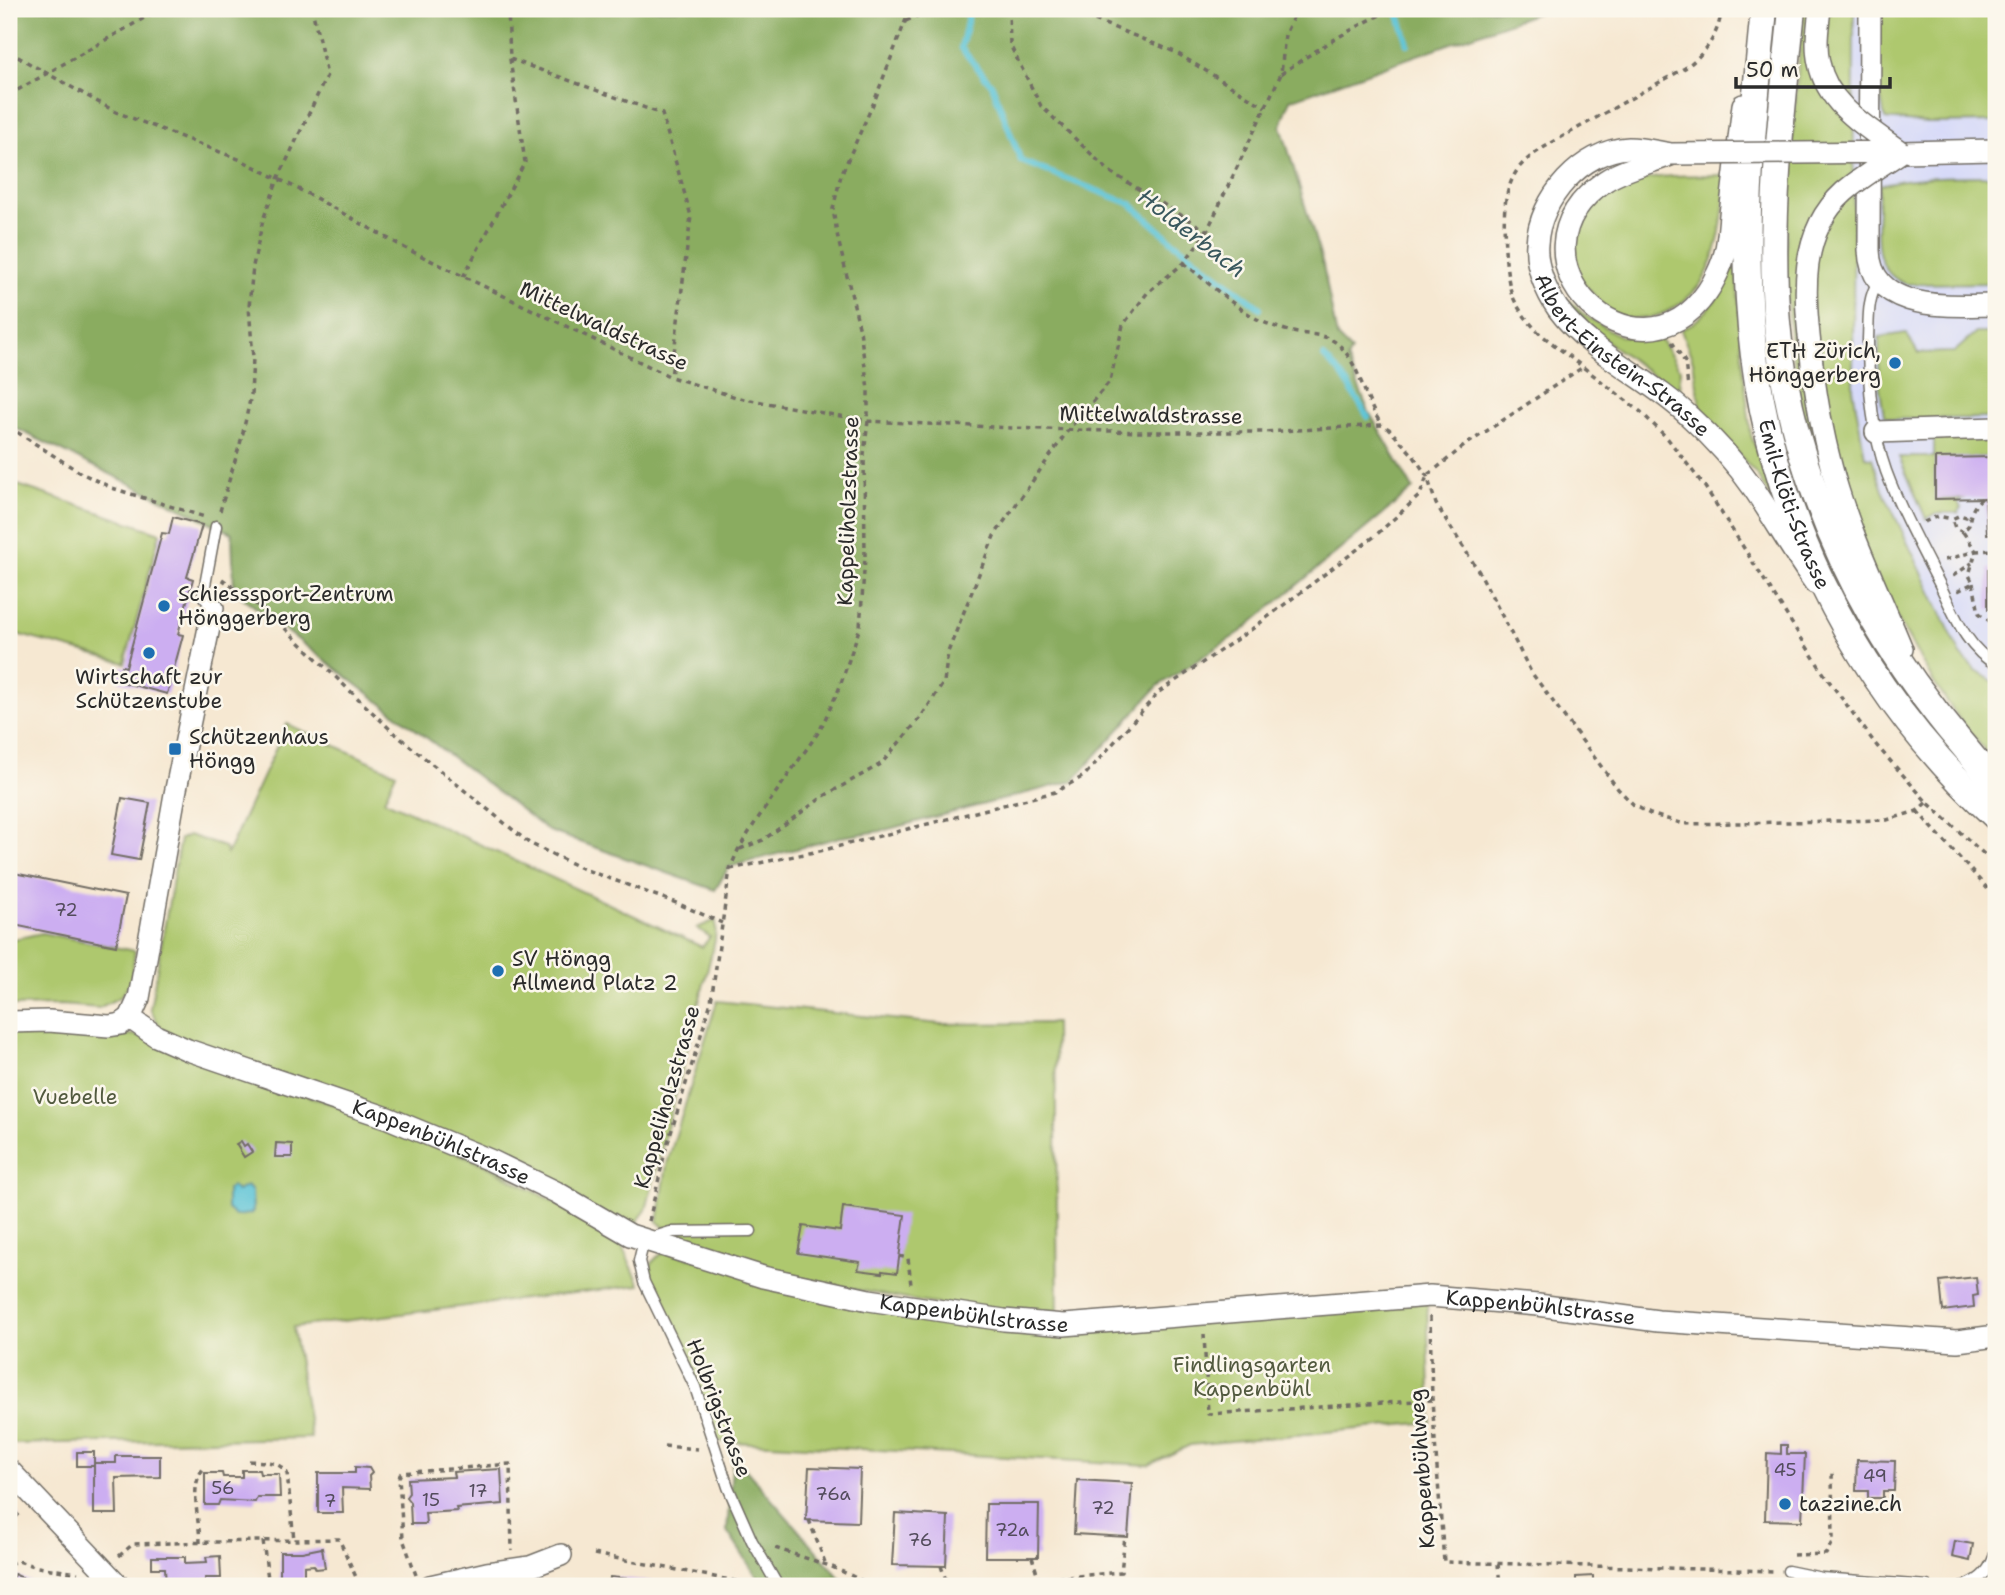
<svg xmlns="http://www.w3.org/2000/svg" width="2005" height="1595" font-family="'Shantell Sans',sans-serif">
	<style>
		.built { fill: #d4d8f9 }
		.green { fill: #aec86e; stroke: #6c7a4c; stroke-width: 2 }
		.forest { fill: #8aac61; stroke: #5a6c46; stroke-width: 2 }
		.water { fill: #59c2d5; stroke: #427680; stroke-width: 2 }
		.lines { fill: none; stroke-linecap: round; stroke-linejoin: round }
		.stream { stroke: #59c2d5; stroke-width: 6 }
		.building { fill: #ccaef1 }
		.service-casing { stroke: #726d65; stroke-width: 13 }
		.minor-casing { stroke: #726d65; stroke-width: 24 }
		.tertiary-casing { stroke: #726d65; stroke-width: 29 }
		.path { stroke: #726d65; stroke-width: 3.5; stroke-dasharray: 5 5; stroke-linecap: butt }
		.service { stroke: #fff; stroke-width: 10 }
		.minor { stroke: #fff; stroke-width: 21 }
		.tertiary { stroke: #fff; stroke-width: 26 }
		.minor-bridge-casing { stroke: #726d65; stroke-width: 24; stroke-linecap: butt }
		.minor-bridge { stroke: #fff; stroke-width: 21 }
		.poi-dot { fill: #1f6fb2; stroke: #fbf7ec; stroke-width: 2.5 }
		.labels { text-anchor: middle; dominant-baseline: central; stroke-width: 5; stroke-linejoin: round; paint-order: stroke }
		.number-label { font-size: 18px; fill: #534c5c }
		.street-label { font-size: 21px; fill: #2b2b2b; stroke: #fbf7ec }
		.poi-label { font-size: 21px; fill: #2b2b2b; stroke: #fbf7ec; text-anchor: start }
		.park-label { font-size: 21px; fill: #525a3f; stroke: #fbf7ec }
		.water-label { font-size: 23px; font-style: italic; fill: #39585e; stroke: #fbf7ec }
	</style>
	<rect width="100%" height="100%" fill="#fbf7ec"/>
	<filter id="ink" filterUnits="userSpaceOnUse"><feTurbulence type="fractalNoise" baseFrequency=".0143" numOctaves="2"/><feDisplacementMap in="SourceGraphic" scale="14" xChannelSelector="R" yChannelSelector="G"/><feConvolveMatrix kernelMatrix="1 2 1 2 8 2 1 2 1" color-interpolation-filters="sRGB"/></filter>
	<filter id="wash" filterUnits="userSpaceOnUse"><feTurbulence type="fractalNoise" baseFrequency=".00686" numOctaves="4" result="noise"/><feDisplacementMap in="SourceGraphic" scale="28" xChannelSelector="R" yChannelSelector="G"/><feGaussianBlur stdDeviation="1.57" result="paint"/><feColorMatrix in="noise" values="0 0 0 0 0 0 0 0 0 0 0 0 0 0 0 0 0 1.4 0 .05"/><feComposite in="paint" operator="in"/></filter>
	<g filter="url(#wash)">
		<rect width="100%" height="100%" fill="#f6e8d2"/>
		<!-- built -->
		<path class="built" d="M 1803,9 L 1996,9 L 1996,764 L 1960,720 L 1934,683 L 1827,495 Z"/>
		<!-- green -->
		<path class="green" d="M 1803,9 L 1854,9 L 1853,389 L 1865,457 L 1872,458 L 1883,491 L 1961,655 L 1976,671 L 1996,683 L 1996,764 L 1960,720 L 1934,683 L 1827,495 L 1803,421 L 1790,334 L 1785,277 L 1788,193 Z
			M 1879,9 L 1996,9 L 1996,122 L 1927,123 L 1885,119 L 1879,88 Z
			M 1728,175 C 1723,207 1722,239 1709,269 C 1694,304 1643,335 1607,310 C 1602,306 1597,299 1593,294 C 1589,289 1582,283 1579,278 C 1565,245 1582,207 1612,191 C 1647,172 1689,176 1728,175 Z
			M 1996,176 L 1996,283 L 1906,284 C 1866,270 1879,220 1879,185 C 1918,175 1957,177 1996,176 Z
			M 1736,262 L 1743,367 L 1751,435 L 1778,510 L 1756,474 L 1701,410 L 1693,361 L 1681,330 C 1711,315 1722,291 1736,262 Z
			M 1570,301 L 1584,315 L 1620,336 L 1659,337 L 1680,369 L 1680,395 L 1587,327 L 1568,303 Z
			M 1906,333 L 1918,353 L 1954,352 L 1976,333 L 1996,333 L 1996,418 L 1892,419 L 1884,416 L 1879,383 L 1879,337 Z
			M 1996,438 L 1996,457 L 1935,459 L 1935,499 L 1963,499 L 1958,502 L 1961,508 L 1958,513 L 1937,513 L 1926,519 L 1899,457 L 1934,457 L 1934,439 Z
			M 9,482 L 160,533 L 125,663 L 9,632 Z
			M 287,724 L 396,773 L 384,800 L 702,947 L 710,937 L 697,928 L 716,920 L 715,940 L 646,1210 L 636,1223 L 623,1222 L 186,1042 L 161,1028 L 150,1009 L 180,839 L 189,835 L 224,847 L 227,854 Z
			M 42,933 L 135,951 L 131,981 L 120,997 L 99,1008 L 61,1005 L 9,1006 L 9,940 Z
			M 717,1001 L 940,1024 L 1055,1023 L 1058,1320 L 921,1302 L 779,1275 L 685,1247 L 658,1222 L 667,1164 Z
			M 9,1029 L 135,1035 L 445,1144 L 617,1235 L 640,1285 L 293,1327 L 311,1438 L 9,1444 Z
			M 665,1252 L 1005,1328 L 1427,1302 L 1431,1422 L 1190,1445 L 1149,1465 L 716,1441 L 691,1362 L 648,1276 C 650,1263 654,1258 665,1252 Z"/>
		<!-- forest -->
		<path class="forest" d="M 9,9 L 1548,9 L 1290,100 L 1281,126 L 1323,265 L 1337,337 L 1351,351 L 1347,359 L 1369,412 L 1413,489 L 1242,631 L 1158,686 L 1073,781 L 881,831 L 840,837 L 729,867 L 715,890 L 549,831 L 234,591 L 232,533 L 9,425 Z
			M 733,1455 L 847,1586 L 763,1586 L 727,1531 Z"/>
		<!-- water -->
		<path class="water" d="M 232,1186 L 237,1191 L 247,1186 L 252,1191 L 253,1211 L 250,1214 L 235,1216 L 227,1209 L 227,1190 Z"/>
		<g class="lines">
			<!-- stream -->
			<path class="stream" d="M 970,9 L 961,48 L 992,85 L 1021,161 L 1131,204 L 1171,240 L 1260,308
				M 1397,9 L 1408,44
				M 1324,357 L 1341,374 L 1368,417"/>
		</g>
		<g id="blocks">
			<!-- building -->
			<path class="building" d="M 1996,457 L 1996,533 L 1987,534 L 1985,498 L 1935,499 L 1935,458 Z
				M 173,517 L 202,525 L 187,577 L 193,579 L 178,634 L 183,635 L 167,694 L 118,681 L 122,666 L 126,667 L 162,533 L 169,534 Z
				M 1996,568 L 1996,609 L 1988,609 L 1988,569 Z
				M 122,798 L 150,803 L 139,860 L 111,855 Z
				M 9,872 L 126,896 L 116,946 L 9,924 Z
				M 241,1141 L 244,1146 L 247,1144 L 252,1152 L 244,1157 L 236,1144 Z
				M 276,1143 L 292,1144 L 292,1157 L 275,1157 Z
				M 843,1207 L 905,1215 L 897,1273 L 882,1271 L 882,1273 L 858,1270 L 860,1262 L 798,1253 L 803,1226 L 840,1231 Z
				M 1976,1277 L 1978,1295 L 1973,1296 L 1974,1307 L 1943,1311 L 1940,1281 Z
				M 1781,1445 L 1787,1445 L 1787,1454 L 1805,1454 L 1802,1521 L 1765,1520 L 1767,1453 L 1781,1454 Z
				M 77,1452 L 94,1452 L 94,1466 L 77,1466 Z
				M 116,1456 L 160,1456 L 160,1477 L 116,1478 L 117,1514 L 94,1514 L 94,1463 L 116,1463 Z
				M 1857,1460 L 1895,1461 L 1894,1491 L 1883,1491 L 1883,1498 L 1868,1498 L 1868,1491 L 1856,1491 Z
				M 355,1467 L 369,1468 L 372,1473 L 369,1476 L 370,1489 L 342,1488 L 343,1513 L 318,1513 L 318,1473 L 355,1473 Z
				M 809,1467 L 860,1469 L 858,1522 L 806,1520 Z
				M 501,1469 L 503,1504 L 456,1508 L 457,1511 L 425,1513 L 426,1524 L 411,1524 L 410,1502 L 406,1497 L 409,1493 L 408,1479 L 454,1477 L 453,1472 Z
				M 242,1470 L 259,1470 L 260,1474 L 279,1474 L 280,1497 L 257,1497 L 255,1502 L 220,1500 L 218,1505 L 205,1505 L 205,1473 L 222,1473 L 223,1477 L 242,1477 Z
				M 1077,1480 L 1132,1483 L 1128,1537 L 1074,1534 Z
				M 986,1504 L 1039,1504 L 1038,1557 L 985,1557 Z
				M 9,1505 L 19,1515 L 9,1525 Z
				M 895,1513 L 948,1516 L 946,1566 L 892,1565 Z
				M 1955,1541 L 1973,1544 L 1970,1561 L 1952,1557 Z
				M 322,1548 L 325,1568 L 316,1569 L 314,1565 L 304,1566 L 304,1586 L 280,1586 L 280,1552 L 302,1552 Z
				M 220,1556 L 221,1578 L 205,1578 L 205,1585 L 166,1586 L 165,1568 L 152,1568 L 152,1557 L 185,1557 L 185,1563 L 207,1562 L 206,1557 Z
				M 14,1574 L 40,1586 L 9,1586 Z
				M 1593,1576 L 1593,1586 L 1576,1586 L 1576,1577 Z
				M 610,1577 L 658,1582 L 657,1586 L 609,1586 Z"/>
		</g>
	</g>
	<g filter="url(#ink)">
		<use href="#blocks" fill-opacity="0" stroke="#726d65" stroke-width="2"/>
		<g class="lines">
			<!-- service casing -->
			<g class="service-casing">
				<path id="service" d="M 1878,282 C 1867,299 1869,318 1868,339 C 1868,382 1871,429 1886,471 C 1900,509 1920,546 1939,583 C 1953,611 1966,649 1996,664
					M 213,608 L 203,596 L 216,526
					M 751,1231 L 670,1232 L 644,1240 L 639,1261 L 644,1282 L 695,1387 L 728,1487 L 752,1541 L 778,1586
					M 1788,1571 L 1822,1578 L 1927,1586
					M 1964,1586 C 1982,1580 1991,1569 1996,1551"/>
			</g>
			<!-- minor casing -->
			<g class="minor-casing">
				<g id="minor">
					<path d="M 1870,9 L 1869,250 C 1871,314 1952,305 1996,305"/>
					<path d="M 1901,152 L 1996,150"/>
					<path id="s1" d="M 1671,154 C 1658,152 1642,148 1629,148 C 1582,150 1539,199 1537,244 C 1535,265 1546,292 1558,309 C 1592,355 1650,378 1690,417 C 1713,438 1736,463 1754,489 C 1775,520 1793,552 1815,583"/>
					<path d="M 1670,155 C 1650,163 1623,169 1605,181 C 1494,258 1637,394 1707,292 C 1714,282 1722,265 1725,253 C 1729,238 1729,221 1731,206 C 1735,172 1739,138 1743,105"/>
					<path d="M 1812,364 C 1817,403 1824,442 1835,480 C 1852,538 1879,593 1902,649"/>
					<path d="M 1876,432 L 1996,428"/>
					<path id="s2" d="M 130,1018 L 156,1036 L 188,1050 L 388,1118 L 492,1161 L 556,1192 L 630,1235 L 763,1277 L 869,1300 L 1004,1320 L 1064,1325 L 1430,1296 L 1538,1305 L 1658,1321 L 1957,1341 L 1996,1336"/>
					<path d="M 130,1018 L 139,998 L 175,794 L 213,608"/>
					<path d="M 9,1022 L 49,1021 L 109,1026 L 121,1024 L 130,1018"/>
					<path d="M 9,1470 L 119,1586"/>
					<path d="M 430,1586 L 487,1573 L 530,1567 L 561,1555"/>
				</g>
			</g>
			<!-- tertiary casing -->
			<g class="tertiary-casing">
				<g id="tertiary">
					<path id="s3" d="M 1764,9 C 1755,105 1743,203 1749,300 C 1759,497 1851,684 1996,817"/>
					<path d="M 1792,9 C 1783,102 1771,196 1775,290 C 1779,408 1817,520 1875,622 C 1900,665 1929,705 1961,743 C 1973,757 1983,771 1996,783"/>
				</g>
			</g>
			<!-- path -->
			<path class="path" d="M 1009,9 L 1010,45 L 1041,106 L 1109,171 L 1207,231
				M 1067,9 L 1175,52 L 1265,107
				M 1722,9 C 1718,35 1707,52 1685,68 L 1553,142 C 1541,149 1527,157 1518,169 C 1512,177 1508,189 1506,199 C 1502,218 1505,280 1513,297 C 1519,311 1529,322 1539,333 L 1641,412 L 1668,439 L 1705,487 L 1826,677 L 1877,746 L 1927,802 L 1996,865
				M 906,21 L 933,9
				M 9,52 L 116,112 L 241,160 L 312,196 L 405,248 L 671,377 L 739,398 L 868,421 L 1012,428 L 1141,432 L 1264,432 L 1382,425 L 1389,429 L 1413,455 L 1427,476 L 1436,504 L 1481,575 L 1531,672 L 1618,789 L 1634,805 L 1650,814 L 1684,824 L 1887,820 L 1917,811 L 1927,802
				M 510,59 L 662,114 L 691,216 L 671,377
				M 1281,74 C 1317,49 1353,27 1393,9
				M 9,95 L 160,9
				M 1184,263 C 1207,282 1231,304 1257,319 C 1269,325 1286,331 1298,333 C 1313,335 1327,334 1339,345 C 1361,366 1364,401 1382,425
				M 463,277 L 525,162 L 510,59 L 508,9
				M 1672,342 L 1685,362 L 1688,387
				M 9,427 L 81,473 L 112,488 L 205,517
				M 220,511 L 242,437 L 251,395 L 253,358 L 249,307 L 253,266 L 263,220 L 278,179 L 327,75 L 312,9
				M 1924,522 L 1938,516 L 1952,519
				M 1963,532 L 1955,528 L 1952,519 L 1960,515 L 1969,518
				M 1945,560 L 1976,551 L 1963,532 L 1969,525 C 1970,514 1973,506 1982,498
				M 1953,576 L 1972,563
				M 222,579 L 273,617 L 394,733 L 529,843 L 581,868 L 679,904 L 722,923
				M 1973,583 L 1979,613 L 1996,626
				M 1958,591 L 1973,583 L 1969,575 L 1976,551 L 1996,550
				M 1917,811 L 1996,898
				M 740,849 L 763,840 L 824,796 L 881,764 L 921,717 L 944,682 L 948,652 L 994,536 L 1069,429 L 1110,381 L 1123,325 L 1148,292 L 1184,263 L 1207,231 L 1281,74 L 1285,34 L 1297,9
				M 730,869 L 824,850 L 1055,792 L 1084,776 L 1159,692 L 1252,629 L 1375,536 L 1420,495 L 1427,476 L 1464,446 L 1583,367
				M 649,1221 L 665,1152 L 711,1002 L 730,869 L 738,850 L 756,821 L 820,730 L 839,689 L 860,627 L 865,557 L 864,454 L 868,421 L 868,389 L 860,330 L 838,239 L 833,209 L 841,175 L 874,102 L 910,9
				M 899,1256 L 908,1258 L 911,1285
				M 1430,1316 L 1432,1400 L 1444,1562 L 1774,1571
				M 1204,1334 L 1208,1414 L 1432,1400
				M 664,1446 L 698,1449
				M 249,1461 C 264,1462 278,1460 287,1473 L 294,1540
				M 809,1520 L 826,1565
				M 263,1541 L 269,1586
				M 200,1543 C 200,1521 188,1485 204,1468
				M 775,1548 L 830,1566 L 874,1586
				M 594,1554 L 751,1584 L 761,1583
				M 1793,1555 L 1826,1554 L 1833,1540 L 1832,1472
				M 119,1556 L 133,1544 L 339,1539 L 360,1586
				M 1032,1557 L 1039,1580
				M 9,1564 L 18,1561 L 37,1567 L 78,1573
				M 1498,1564 L 1500,1586
				M 941,1566 L 948,1586
				M 416,1575 L 403,1539 L 399,1477 L 401,1473 L 510,1464 L 512,1551
				M 968,1586 L 1121,1572 L 1125,1536
				M 1344,1586 L 1372,1584 L 1377,1586
				M 1445,1586 L 1446,1586"/>
			<!-- service -->
			<use href="#service" class="service"/>
			<!-- minor -->
			<use href="#minor" class="minor"/>
			<!-- tertiary -->
			<use href="#tertiary" class="tertiary"/>
			<!-- minor-bridge casing -->
			<g class="minor-bridge-casing">
				<path id="minor-bridge" d="M 1820,9 C 1818,26 1815,46 1819,63 C 1827,105 1868,128 1901,152
					M 1671,154 L 1901,152
					M 1812,364 C 1806,305 1794,237 1844,192 C 1861,177 1882,165 1901,152"/>
			</g>
			<!-- minor-bridge -->
			<use href="#minor-bridge" class="minor-bridge"/>
		</g>
	</g>
	<!-- markers -->
	<g class="poi-dot">
		<circle cx="1895" cy="363" r="7"/>
		<circle cx="164" cy="606" r="7"/>
		<circle cx="149" cy="653" r="7"/>
		<rect x="168" y="742" width="14" height="14" rx="3.5"/>
		<circle cx="498" cy="971" r="7"/>
		<circle cx="1785" cy="1504" r="7"/>
	</g>
	<g class="labels">
		<!-- number labels -->
		<g class="number-label">
			<text x="66" y="910">72</text>
			<text x="1785" y="1470">45</text>
			<text x="1875" y="1476">49</text>
			<text x="223" y="1488">56</text>
			<text x="478" y="1491">17</text>
			<text x="833" y="1494">76a</text>
			<text x="431" y="1500">15</text>
			<text x="330" y="1501">7</text>
			<text x="1103" y="1508">72</text>
			<text x="1012" y="1530">72a</text>
			<text x="920" y="1540">76</text>
		</g>
		<!-- street labels -->
		<g class="street-label">
			<text transform="translate(604 326) rotate(25)">Mittelwaldstrasse</text>
			<text stroke="none"><textPath href="#s1" startOffset="334">Albert-Einstein-Strasse</textPath></text>
			<text transform="translate(1151 415) rotate(1)">Mittelwaldstrasse</text>
			<text stroke="none"><textPath href="#s3" startOffset="502">Emil-Klöti-Strasse</textPath></text>
			<text transform="translate(848 511) rotate(-88)">Kappeliholzstrasse</text>
			<text transform="translate(667 1097) rotate(-74)">Kappeliholzstrasse</text>
			<text stroke="none"><textPath href="#s2" startOffset="336">Kappenbühlstrasse</textPath></text>
			<text stroke="none"><textPath href="#s2" startOffset="1470">Kappenbühlstrasse</textPath></text>
			<text stroke="none"><textPath href="#s2" startOffset="901">Kappenbühlstrasse</textPath></text>
			<text transform="translate(719 1408) rotate(69)">Holbrigstrasse</text>
			<text transform="translate(1422 1469) rotate(-94)">Kappenbühlweg</text>
		</g>
		<!-- poi labels -->
		<g class="poi-label">
			<text x="1881" y="351" text-anchor="end">ETH Zürich,<tspan x="1881" dy="24">Hönggerberg</tspan></text>
			<text x="178" y="594">Schiesssport-Zentrum<tspan x="178" dy="24">Hönggerberg</tspan></text>
			<text x="149" y="677" text-anchor="middle">Wirtschaft zur<tspan x="149" dy="24">Schützenstube</tspan></text>
			<text x="189" y="737">Schützenhaus<tspan x="189" dy="24">Höngg</tspan></text>
			<text x="512" y="959">SV Höngg<tspan x="512" dy="24">Allmend Platz 2</tspan></text>
			<text x="1799" y="1504">tazzine.ch</text>
		</g>
		<!-- park labels -->
		<g class="park-label">
			<text x="75" y="1097">Vuebelle</text>
			<text x="1252" y="1365">Findlingsgarten<tspan x="1252" dy="24">Kappenbühl</tspan></text>
		</g>
		<!-- water labels -->
		<g class="water-label">
			<text transform="translate(1192 233) rotate(38)">Holderbach</text>
		</g>
	</g>
	<!-- margin -->
	<rect width="2005" height="1595" fill="none" stroke="#fbf7ec" stroke-width="35"/>
	<!-- scale -->
	<path d="M1736 77v10h154v-10" fill="none" stroke="#2b2b2b" stroke-width="3.5"/>
	<text x="1746" y="77" font-size="21" fill="#2b2b2b" stroke="#fbf7ec" stroke-width="5" paint-order="stroke">50 m</text>
</svg>
